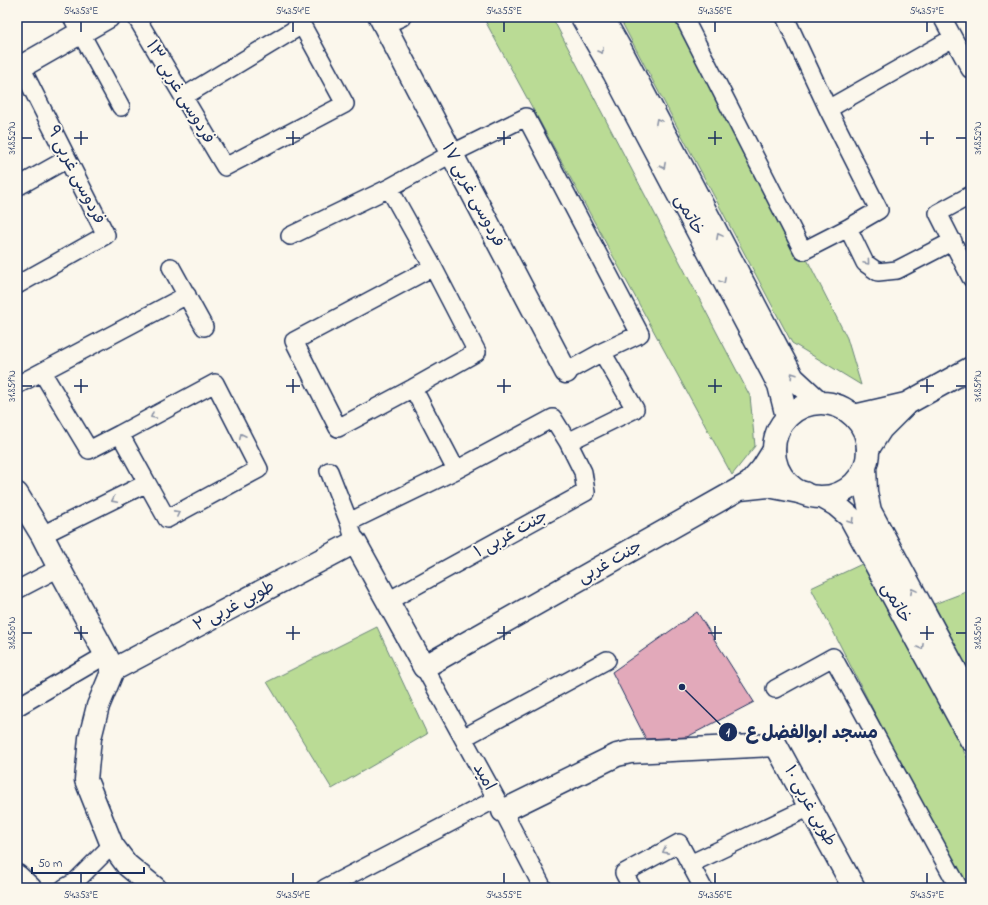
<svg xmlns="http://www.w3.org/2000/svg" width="988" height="905" font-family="'Indie Flower','Playpen Sans Arabic',sans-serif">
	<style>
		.green { fill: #badb95; stroke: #6a857a }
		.building { fill: #e2a9ba; stroke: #1b2f5e }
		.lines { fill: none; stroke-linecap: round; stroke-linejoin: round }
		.minor-casing { stroke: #1b2f5e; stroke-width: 20 }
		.tertiary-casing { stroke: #1b2f5e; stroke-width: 25 }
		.secondary-casing { stroke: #1b2f5e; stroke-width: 25 }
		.minor { stroke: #fbf7ec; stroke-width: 17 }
		.tertiary { stroke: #fbf7ec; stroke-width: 22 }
		.secondary { stroke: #fbf7ec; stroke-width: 22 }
		.oneway { stroke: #8b93a5 }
		.ticks { fill: none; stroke: #1b2f5e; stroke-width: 1.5 }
		.labels { text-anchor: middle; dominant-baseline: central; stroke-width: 4; stroke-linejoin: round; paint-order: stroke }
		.street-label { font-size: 17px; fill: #1b2f5e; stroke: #fbf7ec }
		.leader { fill: none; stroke: #1b2f5e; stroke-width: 1.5 }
		.callout-dot { fill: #1b2f5e; stroke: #fbf7ec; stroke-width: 1.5 }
		.mark-label { font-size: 12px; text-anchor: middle; font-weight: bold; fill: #fff }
		.callout-label { font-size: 18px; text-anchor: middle; font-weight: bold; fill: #1b2f5e; stroke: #fbf7ec; stroke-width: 4; stroke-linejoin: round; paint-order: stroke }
		.neatline { fill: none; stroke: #1b2f5e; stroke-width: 1.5 }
		.ticks-label { font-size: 10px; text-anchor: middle; fill: #1b2f5e }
	</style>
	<rect width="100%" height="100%" fill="#fbf7ec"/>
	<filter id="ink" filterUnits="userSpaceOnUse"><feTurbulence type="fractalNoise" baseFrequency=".025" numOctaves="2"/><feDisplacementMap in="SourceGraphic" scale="8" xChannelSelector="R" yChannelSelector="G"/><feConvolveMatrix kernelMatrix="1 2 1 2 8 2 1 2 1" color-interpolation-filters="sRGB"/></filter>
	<g filter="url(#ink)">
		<!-- green -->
		<path class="green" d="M 483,17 L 552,17 L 750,396 L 755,446 L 732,475 Z
			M 619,17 L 684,17 L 847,338 L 861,385 L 792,343 Z
			M 864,563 L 971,765 L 971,888 L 964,888 L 811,588 Z
			M 971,590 L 971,675 L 934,604 Z
			M 377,627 L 427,734 L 332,789 L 267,682 Z"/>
		<!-- building -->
		<path class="building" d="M 697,612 L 754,702 L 687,737 L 646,739 L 612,672 Z"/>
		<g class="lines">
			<!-- minor casing -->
			<g class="minor-casing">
				<path id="minor" d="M 72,17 L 121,107
					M 136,17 L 225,167 L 345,104 L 302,25 L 183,97
					M 690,17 L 685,20 L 803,251 L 848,228 L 879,210 L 828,109 L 953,38
					M 785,17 L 828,109
					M 942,17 L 970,69 L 971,69
					M 384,25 L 402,17
					M 17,187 L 67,159
					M 389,188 L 433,267 L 477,352 L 413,388
					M 971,195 L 938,213 L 971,278
					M 848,228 L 865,263 L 878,272 L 897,270 L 953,241
					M 290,236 L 389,188 L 451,154 L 526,117 L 640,334 L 602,352
					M 171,267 L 204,327
					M 433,267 L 294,341 L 338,428 L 413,388 L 456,470
					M 17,285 L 106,235 L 21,67
					M 42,372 L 89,450 L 120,434
					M 566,372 L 602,352 L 635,409 L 568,442
					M 17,385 L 187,295
					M 329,471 L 349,522
					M 42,535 L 147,483 L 120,434 L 215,383 L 259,469 L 167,519 L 147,483
					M 355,542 L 349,522 L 456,470 L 553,418 L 568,442 L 583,472 L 586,492 L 388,601
					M 17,590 L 59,568
					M 424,667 L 503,811 L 543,888
					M 775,689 L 833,657 L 959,888
					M 17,707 L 106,655
					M 463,738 L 607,660
					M 690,864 L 810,807
					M 64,888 L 75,882 L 112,845
					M 325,888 L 496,799
					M 632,888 L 624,873 L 679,843 L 703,888"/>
			</g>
			<!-- tertiary casing -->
			<g class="tertiary-casing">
				<path id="tertiary" d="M 380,17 L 566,372
					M 17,69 L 108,17
					M 854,416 L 906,404 L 971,368
					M 868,449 L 881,429 L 905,405
					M 740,489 L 768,486 L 804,493
					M 17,494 L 42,535 L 59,568 L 106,655 L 113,670 L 98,706 L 90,738 L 86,780 L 112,845 L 127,865 L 155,888
					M 113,670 L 355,542 L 424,667 L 750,483 L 762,469 L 774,450
					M 503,811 L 617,755 L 630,752 L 776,745 L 854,888"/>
			</g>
			<!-- secondary casing -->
			<g class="secondary-casing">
				<path id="secondary" d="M 582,17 L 614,73 L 779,385 L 787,417
					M 602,17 L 622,52 L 793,378 L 820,403
					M774 450a47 47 0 1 1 94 0a47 47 0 1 1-94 0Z
					M 865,467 L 866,492 L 870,511 L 971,699
					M 822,497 L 836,505 L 850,517 L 971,740
					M 17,876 L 30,888"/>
			</g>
			<!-- minor -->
			<use href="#minor" class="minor"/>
			<!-- tertiary -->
			<use href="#tertiary" class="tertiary"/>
			<!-- secondary -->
			<use href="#secondary" class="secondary"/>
		</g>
		<!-- one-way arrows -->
		<defs><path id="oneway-chevron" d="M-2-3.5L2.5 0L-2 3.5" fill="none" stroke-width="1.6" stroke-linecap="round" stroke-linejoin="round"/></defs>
		<g class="oneway">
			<use href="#oneway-chevron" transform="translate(601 51) rotate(60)"/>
			<use href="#oneway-chevron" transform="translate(658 121) rotate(-118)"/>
			<use href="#oneway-chevron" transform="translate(663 166) rotate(62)"/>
			<use href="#oneway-chevron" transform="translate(719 236) rotate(-118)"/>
			<use href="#oneway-chevron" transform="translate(867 262) rotate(50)"/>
			<use href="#oneway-chevron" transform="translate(723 281) rotate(62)"/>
			<use href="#oneway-chevron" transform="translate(793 375) rotate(-124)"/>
			<use href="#oneway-chevron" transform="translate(153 416) rotate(151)"/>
			<use href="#oneway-chevron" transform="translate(242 436) rotate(-117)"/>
			<use href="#oneway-chevron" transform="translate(114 500) rotate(154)"/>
			<use href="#oneway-chevron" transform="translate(177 513) rotate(-28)"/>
			<use href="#oneway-chevron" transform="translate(851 521) rotate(58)"/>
			<use href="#oneway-chevron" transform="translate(913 591) rotate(-118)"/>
			<use href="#oneway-chevron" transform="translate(921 647) rotate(61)"/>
			<use href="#oneway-chevron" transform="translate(665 851) rotate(152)"/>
		</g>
	</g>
	<!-- ticks -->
	<path class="ticks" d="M 81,22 L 81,32M 293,22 L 293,32M 504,22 L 504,32M 715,22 L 715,32M 927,22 L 927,32M 81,131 L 81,145M 293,131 L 293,145M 504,131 L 504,145M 715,131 L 715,145M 927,131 L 927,145M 22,138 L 32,138M 74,138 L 88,138M 286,138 L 300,138M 497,138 L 511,138M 708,138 L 722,138M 920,138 L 934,138M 956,138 L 966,138M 81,379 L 81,393M 293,379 L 293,393M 504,379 L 504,393M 715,379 L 715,393M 927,379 L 927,393M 22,386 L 32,386M 74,386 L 88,386M 286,386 L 300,386M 497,386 L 511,386M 708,386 L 722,386M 920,386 L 934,386M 956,386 L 966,386M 81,626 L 81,640M 293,626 L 293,640M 504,626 L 504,640M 715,626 L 715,640M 927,626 L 927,640M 22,633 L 32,633M 74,633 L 88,633M 286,633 L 300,633M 497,633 L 511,633M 708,633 L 722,633M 920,633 L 934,633M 956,633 L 966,633M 81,873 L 81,883M 293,873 L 293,883M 504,873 L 504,883M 715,873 L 715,883M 927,873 L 927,883"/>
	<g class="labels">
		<!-- street labels -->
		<g class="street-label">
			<text transform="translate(180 92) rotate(59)">فردوسی غربی ۱۳</text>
			<text transform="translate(76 175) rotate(63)">فردوسی غربی ۹</text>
			<text transform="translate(473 195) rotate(62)">فردوسی غربی ۱۷</text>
			<text transform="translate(689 215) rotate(62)">خاتمی</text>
			<text transform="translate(511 534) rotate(-29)">جنت غربی ۱</text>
			<text transform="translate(610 562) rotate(-29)">جنت غربی</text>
			<text transform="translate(896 603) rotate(61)">خاتمی</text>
			<text transform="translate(234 606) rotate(-28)">طوبی غربی ۲</text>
			<text transform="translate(484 777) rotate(61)">امید</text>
			<text transform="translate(810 806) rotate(61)">طوبی غربی ۱۰</text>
		</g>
	</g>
	<!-- callouts -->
	<path class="leader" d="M682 687L728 732"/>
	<g class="callout-dot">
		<circle cx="682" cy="687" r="4"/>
		<circle cx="728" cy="732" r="10"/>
	</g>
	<g class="mark-label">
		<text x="728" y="736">1</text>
	</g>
	<g class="callout-label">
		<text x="812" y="738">مسجد ابوالفضل ع</text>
	</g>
	<!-- margin -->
	<rect width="988" height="905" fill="none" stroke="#fbf7ec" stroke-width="44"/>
	<!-- scale -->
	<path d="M32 867v6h112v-6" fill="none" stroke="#1b2f5e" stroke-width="2"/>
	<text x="38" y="867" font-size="12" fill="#1b2f5e" stroke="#fbf7ec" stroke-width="3" paint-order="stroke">50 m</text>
	<rect x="22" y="22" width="944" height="861" class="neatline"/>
	<g class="ticks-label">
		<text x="81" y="14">54.353°E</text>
		<text x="293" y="14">54.354°E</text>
		<text x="504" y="14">54.355°E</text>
		<text x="715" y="14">54.356°E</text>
		<text x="927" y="14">54.357°E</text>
		<text transform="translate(11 138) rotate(-90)" y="4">31.852°N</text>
		<text transform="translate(977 138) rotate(-90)" y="4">31.852°N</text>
		<text transform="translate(11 386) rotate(-90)" y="4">31.851°N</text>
		<text transform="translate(977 386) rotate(-90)" y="4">31.851°N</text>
		<text transform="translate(11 633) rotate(-90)" y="4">31.850°N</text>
		<text transform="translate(977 633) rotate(-90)" y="4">31.850°N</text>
		<text x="81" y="898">54.353°E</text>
		<text x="293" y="898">54.354°E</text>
		<text x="504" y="898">54.355°E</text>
		<text x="715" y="898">54.356°E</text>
		<text x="927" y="898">54.357°E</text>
	</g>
</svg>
